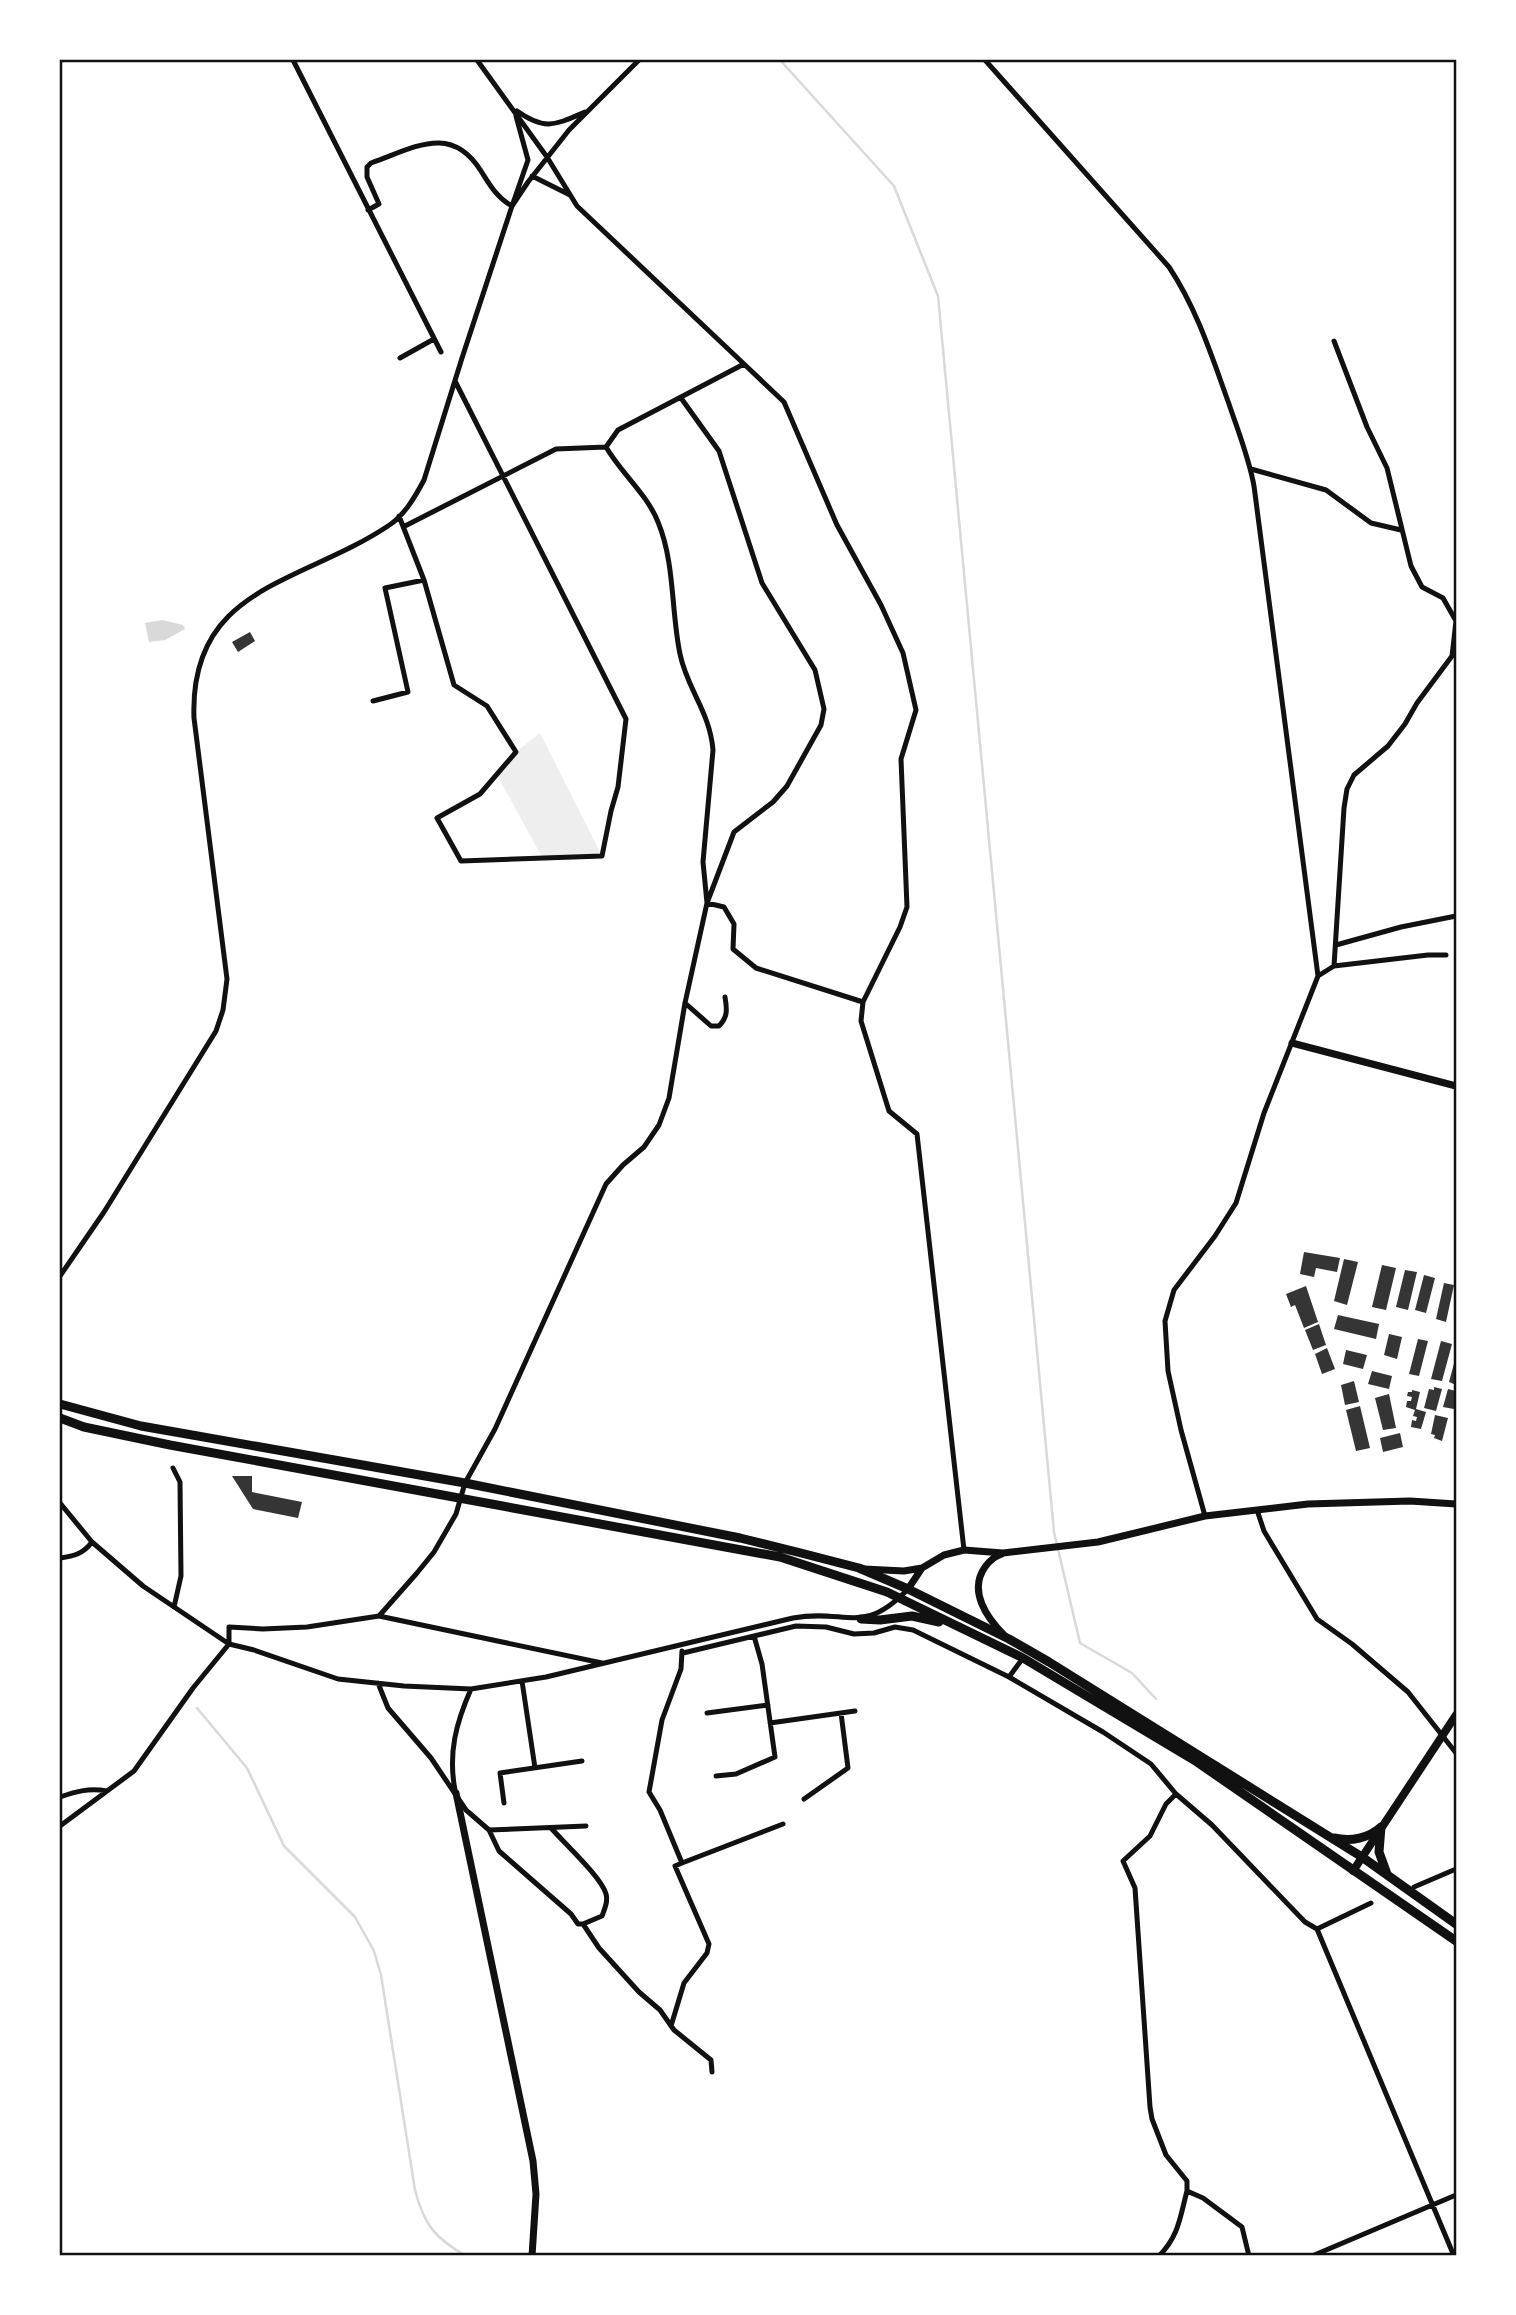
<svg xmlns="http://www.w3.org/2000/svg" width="1516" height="2315" font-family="'Open Sans',sans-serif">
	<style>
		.green { fill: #eee }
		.water { fill: #d9d9d9 }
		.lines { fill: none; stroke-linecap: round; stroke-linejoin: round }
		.stream { stroke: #d9d9d9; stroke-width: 2.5 }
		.building { fill: #353535 }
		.minor { stroke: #111; stroke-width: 5 }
		.tertiary { stroke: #111; stroke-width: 7 }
		.secondary { stroke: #111; stroke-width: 8 }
		.primary { stroke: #111; stroke-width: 9 }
		.neatline { fill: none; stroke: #111; stroke-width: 2.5 }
	</style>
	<rect width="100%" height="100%" fill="#fff"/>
	<!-- green -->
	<path class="green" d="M 540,733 L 602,856 L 542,857 L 497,775 L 516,752 Z"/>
	<!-- water -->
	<path class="water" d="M 162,620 L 183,625 L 185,629 L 165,640 L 149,642 L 145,623 Z"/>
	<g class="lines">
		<!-- stream -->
		<path class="stream" d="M 780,60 L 894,186 L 938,296 L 1054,1532 L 1080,1643 L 1132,1673 L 1156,1699
			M 197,1708 L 247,1768 L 284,1846 L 355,1917 L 374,1951 L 381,1975 L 415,2190 C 424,2225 435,2238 466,2256"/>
	</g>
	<!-- building -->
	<path class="building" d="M 250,632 L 255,641 L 238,652 L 232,642 Z
		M 1304,1252 L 1340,1258 L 1337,1272 L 1316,1268 L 1314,1277 L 1300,1274 Z
		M 1344,1259 L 1358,1262 L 1347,1305 L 1334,1301 Z
		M 1382,1265 L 1396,1268 L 1386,1310 L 1372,1307 Z
		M 1405,1270 L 1417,1272 L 1408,1310 L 1396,1307 Z
		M 1424,1275 L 1435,1278 L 1426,1313 L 1415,1310 Z
		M 1444,1283 L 1454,1285 L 1446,1322 L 1436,1319 Z
		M 1306,1286 L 1318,1322 L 1304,1328 L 1295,1305 L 1291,1307 L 1286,1294 Z
		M 1338,1315 L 1379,1324 L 1376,1339 L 1334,1329 Z
		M 1319,1324 L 1326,1345 L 1313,1350 L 1305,1330 Z
		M 1389,1334 L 1402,1337 L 1397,1359 L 1384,1355 Z
		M 1418,1339 L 1428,1341 L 1419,1376 L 1409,1374 Z
		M 1441,1341 L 1452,1344 L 1442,1381 L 1431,1379 Z
		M 1327,1348 L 1335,1369 L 1322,1374 L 1315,1354 Z
		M 1346,1350 L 1367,1355 L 1363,1369 L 1343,1364 Z
		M 1456,1356 L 1456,1385 L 1449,1382 Z
		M 1372,1371 L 1392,1376 L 1389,1389 L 1368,1384 Z
		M 1354,1381 L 1359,1402 L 1345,1405 L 1341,1385 Z
		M 1434,1387 L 1442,1389 L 1436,1411 L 1424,1408 L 1429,1389 L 1434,1390 Z
		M 1448,1389 L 1456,1391 L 1454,1409 L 1443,1407 Z
		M 1412,1390 L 1420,1392 L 1416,1409 L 1426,1412 L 1421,1429 L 1411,1427 L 1412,1420 L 1416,1421 L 1417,1417 L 1413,1416 L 1415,1410 L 1406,1407 L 1407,1401 L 1411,1401 L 1412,1397 L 1407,1396 L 1408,1392 L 1412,1392 Z
		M 1389,1394 L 1396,1428 L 1383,1430 L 1375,1398 Z
		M 1360,1406 L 1370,1448 L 1356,1451 L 1346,1410 Z
		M 1435,1415 L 1448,1418 L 1442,1441 L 1434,1438 L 1435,1435 L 1431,1434 Z
		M 1400,1433 L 1403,1447 L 1383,1452 L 1380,1438 Z
		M 232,1476 L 252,1476 L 252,1492 L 302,1502 L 298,1518 L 253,1509 Z"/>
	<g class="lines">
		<!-- minor -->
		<path class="minor" d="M 293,60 L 441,352
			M 985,60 L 1169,267 C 1197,309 1212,357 1229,404 C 1238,431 1249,458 1254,486 L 1318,976 L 1264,1113 L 1236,1203 L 1215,1236 L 1174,1290 L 1165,1321 L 1168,1371 L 1181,1430 L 1205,1516
			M 517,111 C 545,131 555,125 585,112
			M 532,176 L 570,195
			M 368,210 L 379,204 L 367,177 L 367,167 L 371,163 C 414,148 451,123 481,171 C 490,185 497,198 512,206 L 528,160 L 516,116
			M 400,358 L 434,339
			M 744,364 L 784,402 L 837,525 L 881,605 L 903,653 L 916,710 L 901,759 L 907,907 L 900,927 L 863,1002 L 861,1021 L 889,1111 L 917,1134 L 964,1550
			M 681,398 L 719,451 L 762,583 L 815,670 L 824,709 L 821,725 L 787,786 L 773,802 L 734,832 L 707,903 L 724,907 L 734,924 L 733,949 L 756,968 L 863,1002
			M 1251,469 L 1326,490 L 1371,523 L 1401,530
			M 399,516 L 424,580 L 454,685 L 487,706 L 516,752 L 480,794 L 437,818 L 461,861 L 602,856 L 611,811 L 618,787 L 626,719 L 455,381
			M 405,526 L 556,449 L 606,447
			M 373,701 L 408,692 L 385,588 L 424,580
			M 1336,945 L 1401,927 L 1456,916
			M 1334,966 L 1428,955 L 1446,955
			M 1318,976 L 1334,966 L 1344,808 L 1347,789 L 1354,775 L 1388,746 L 1405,724 L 1417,703 L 1452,656 L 1456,621 L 1443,598 L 1422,587 L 1411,566 L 1387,468 L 1367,427 L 1334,341
			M 685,1003 L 711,1026 L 719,1026 C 728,1017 727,1009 725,997
			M 60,1276 L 104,1212 L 216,1031 L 223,1010 L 227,979 L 194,718 C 189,586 301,584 388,526 C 404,516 415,497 424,480 L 462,358 L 512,206 L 528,182 L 569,130 L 639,60
			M 173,1468 L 180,1482 L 181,1576 L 174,1607
			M 60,1503 L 92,1542 L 143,1586 L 229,1644 L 254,1650 L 338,1679 L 404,1686 L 471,1689 L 546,1677 L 793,1618 C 847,1608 862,1637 908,1589
			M 1257,1510 L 1264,1531 L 1276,1551 L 1317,1619 L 1352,1644 L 1408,1692 L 1456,1753
			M 60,1558 C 74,1556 83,1554 92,1542
			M 379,1616 L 602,1663
			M 682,1651 L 681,1669 L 662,1720 L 649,1792 L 660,1810 L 682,1863 L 783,1824
			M 683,1653 L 796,1626 L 826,1627 L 854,1634 L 874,1633 L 895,1627 L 913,1630 L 1009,1677 L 1103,1732 L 1151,1764 L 1176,1794 L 1212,1825 L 1305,1922 L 1317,1929
			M 1009,1677 L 1023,1658
			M 522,1681 L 535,1768
			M 378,1683 L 388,1708 L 431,1758 L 466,1810 L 489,1830 L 499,1851 L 571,1914 L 578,1924 L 583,1924 L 599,1948 L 639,1992 L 660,2010 L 674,2030 L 711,2060 L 712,2072
			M 707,1713 L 768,1705
			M 770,1723 L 855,1711
			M 716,1776 L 736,1774 L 775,1757 L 762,1664 L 754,1636
			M 455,1790 C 448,1753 456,1723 471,1689
			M 1176,1794 L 1166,1804 L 1150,1836 L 1123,1861 L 1135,1888 L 1150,2107 L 1152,2119 L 1166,2155 L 1187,2181 L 1187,2191 L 1203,2198 L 1242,2227 L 1249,2256
			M 60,1797 C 77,1791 89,1788 107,1791
			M 804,1799 L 848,1768 L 841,1713
			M 504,1803 L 500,1773 L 582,1761
			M 60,1826 L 134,1771 L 193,1688 L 229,1644 L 229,1627 L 263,1629 L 307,1627 L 379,1616 L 417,1573 L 434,1552 L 456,1514 L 465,1483 L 495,1429 L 606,1184 L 623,1165 L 644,1147 L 659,1125 L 669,1098 L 685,1003 L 707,903 L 703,862 L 713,750 C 710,712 687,689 680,654 C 671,611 675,563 658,522 C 647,494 621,473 606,447 L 618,430 L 744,364 L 577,206 L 547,157 L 477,60
			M 552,1829 C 565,1844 602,1878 606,1894 C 608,1901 605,1908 602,1916 L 583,1924
			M 489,1830 L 586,1826
			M 1414,1887 L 1456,1869
			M 1317,1929 L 1454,2256
			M 1317,1929 L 1371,1903
			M 671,2026 L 684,1983 L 707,1953 L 709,1944 L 675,1866 L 682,1863
			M 1159,2256 C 1179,2236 1180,2217 1187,2191
			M 1312,2256 L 1456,2195"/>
		<!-- tertiary -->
		<path class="tertiary" d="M 1292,1043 L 1456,1086
			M 1002,1554 C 995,1556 990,1560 985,1567 C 968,1591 987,1618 1004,1635
			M 864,1569 L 904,1571 L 922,1568
			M 908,1589 L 922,1568 L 944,1555 L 964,1550 L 1003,1553 L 1098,1542 L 1205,1516 L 1308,1504 L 1410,1501 L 1456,1504
			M 456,1793 L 533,2161 L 536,2194 L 532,2256"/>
		<!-- secondary -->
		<path class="secondary" d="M 1353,1871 L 1456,1715"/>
		<!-- primary -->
		<path class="primary" d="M 60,1404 L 141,1426 L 465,1483 L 740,1538 L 801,1553 L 859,1568 L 908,1589 L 1009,1639 L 1049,1662 L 1362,1857 L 1456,1924
			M 60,1418 L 84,1427 L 170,1445 L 780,1557 L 887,1592 L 1023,1658 L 1197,1762 L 1456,1941
			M 861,1619 L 880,1620 L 912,1616 L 939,1622
			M 1381,1827 L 1379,1852 L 1387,1874
			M 1334,1838 C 1351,1842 1369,1838 1381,1827"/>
	</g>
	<!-- border -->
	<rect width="1516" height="2315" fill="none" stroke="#ffffff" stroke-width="122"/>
	<rect x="61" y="61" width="1394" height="2193" class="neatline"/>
</svg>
